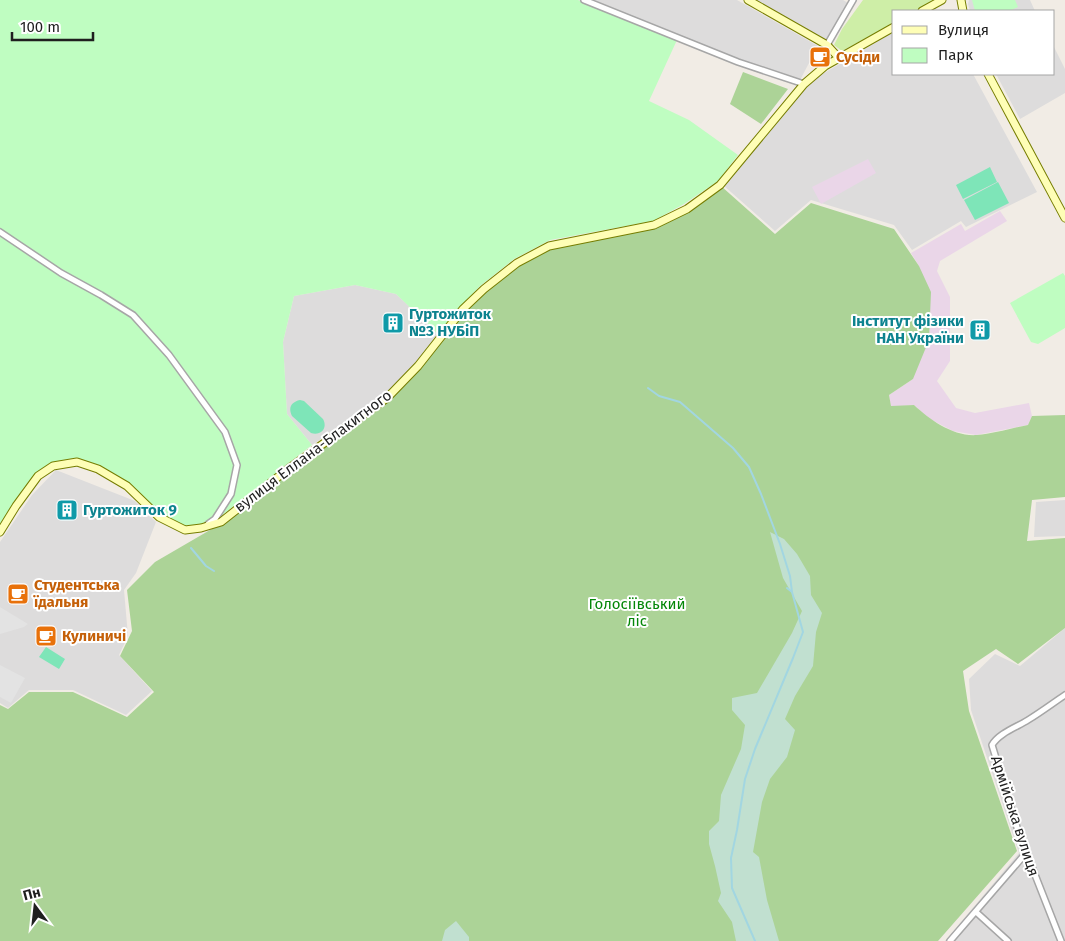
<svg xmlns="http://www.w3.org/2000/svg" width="1065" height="941" font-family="'Fira Sans',sans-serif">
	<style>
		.residential { fill: #dddcdc }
		.industrial { fill: #ead6e8 }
		.grass { fill: #ceeea7 }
		.forest { fill: #acd397 }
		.wetland { fill: #c1e0d0 }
		.park { fill: #bffdc1 }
		.pitch { fill: #7ee5b8 }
		.parking { fill: #e3e3e3 }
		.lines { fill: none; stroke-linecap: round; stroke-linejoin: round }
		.stream { stroke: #a2d6e1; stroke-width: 2 }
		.street-casing { stroke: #a6a6a6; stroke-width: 8 }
		.secondary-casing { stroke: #767d00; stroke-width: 9 }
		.street { stroke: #fff; stroke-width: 5 }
		.secondary { stroke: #fefeb6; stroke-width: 7 }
		.labels { text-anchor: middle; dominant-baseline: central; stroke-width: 4; stroke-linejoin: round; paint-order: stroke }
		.food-label { font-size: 15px; font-weight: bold; fill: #c56008; stroke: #fff; text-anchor: start }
		.culture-label { font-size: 15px; font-weight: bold; fill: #0d838f; stroke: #fff; text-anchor: start }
		.street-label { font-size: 15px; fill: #1f1f1f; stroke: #fff }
		.park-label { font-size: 15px; fill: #048708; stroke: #fff }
	</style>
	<rect width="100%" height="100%" fill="#f1ece5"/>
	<!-- residential -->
	<path class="residential" d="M 586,0 L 737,0 L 818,46 L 799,82 L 796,83 Z
		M 752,0 L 843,0 L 848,3 L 826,39 L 825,40 Z
		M 969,0 L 1030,0 L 1035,11 L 970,11 L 968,4 Z
		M 894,32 L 894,74 L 973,74 L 1037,192 L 966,227 L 961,221 L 912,250 L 894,225 L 811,200 L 775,231 L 723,185 L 814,79 Z
		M 1054,47 L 1065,69 L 1065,93 L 1020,119 L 996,74 L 1054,74 Z
		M 355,285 L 396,294 L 441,336 L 386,397 L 351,421 L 336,429 L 312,445 L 287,414 L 283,342 L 294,296 Z
		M 56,470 L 135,501 L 156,522 L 136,573 L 124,590 L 128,636 L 119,655 L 152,691 L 126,715 L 73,690 L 29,690 L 8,708 L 0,703 L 0,542 L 32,495 Z
		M 1065,500 L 1065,536 L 1034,537 L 1036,502 Z
		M 1065,628 L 1065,941 L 945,941 L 1019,853 L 971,710 L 969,679 L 995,654 L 1020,666 Z"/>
	<!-- industrial -->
	<path class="industrial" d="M 868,159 L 876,173 L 821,204 L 812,187 Z
		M 1000,211 L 1007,221 L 940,261 L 937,271 L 950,297 L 950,361 L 937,381 L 956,408 L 975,413 L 1029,403 L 1032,416 L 1028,425 L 976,435 L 953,431 L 928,418 L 914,405 L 891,407 L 889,395 L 913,379 L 919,266 L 911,253 L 961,224 L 965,231 Z"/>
	<!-- grass -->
	<path class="grass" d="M 863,0 L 938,0 L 917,11 L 894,11 L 894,23 L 842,51 L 834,45 L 842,29 Z"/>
	<!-- forest -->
	<path class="forest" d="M 743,72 L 788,89 L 761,124 L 730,104 Z
		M 721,186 L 775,234 L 811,203 L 894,229 L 919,266 L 931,292 L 929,340 L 913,379 L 889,395 L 891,406 L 914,405 C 930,420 954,437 977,435 C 993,434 1012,428 1028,425 L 1032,416 L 1065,415 L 1065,497 L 1032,500 L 1027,541 L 1065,538 L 1065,628 L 1018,664 L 996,649 L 963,671 L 969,711 L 1017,851 L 938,941 L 0,941 L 0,705 L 8,709 L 29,692 L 73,692 L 127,717 L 154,692 L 120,656 L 132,631 L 127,590 L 155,562 L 222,523 L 317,450 L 388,399 L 484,290 L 519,264 L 550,247 L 654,227 Z"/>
	<!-- wetland -->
	<path class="wetland" d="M 770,532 L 784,539 L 797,554 L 810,576 L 811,595 L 822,613 L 816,632 L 813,666 L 795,696 L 785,719 L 795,730 L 787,757 L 770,779 L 762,802 L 753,852 L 759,857 L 767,900 L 779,941 L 736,941 L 732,922 L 718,901 L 721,893 L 715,866 L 709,844 L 709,831 L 719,821 L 721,795 L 741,749 L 745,725 L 732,710 L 732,698 L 757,693 L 792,633 L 802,611 L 783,578 Z
		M 456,921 L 469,937 L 469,941 L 442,941 L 445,930 Z"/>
	<!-- park -->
	<path class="park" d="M 0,0 L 578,0 L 677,40 L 649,101 L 689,120 L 738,155 L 718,181 L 684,204 L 653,221 L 550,240 L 514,259 L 480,286 L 459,308 L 438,334 L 396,294 L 355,285 L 294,296 L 283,342 L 287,414 L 312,445 L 212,523 L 186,528 L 161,516 L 99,467 L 53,463 L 0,527 Z
		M 972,0 L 1015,0 L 1018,7 L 1009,11 L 975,11 Z
		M 1063,273 L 1065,276 L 1065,328 L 1038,344 L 1031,342 L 1010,303 Z"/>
	<!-- pitch -->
	<path class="pitch" d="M 990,167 L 997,182 L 963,199 L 956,185 Z
		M 998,182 L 1009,203 L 975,220 L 964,200 Z
		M 300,400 L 304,401 L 323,419 C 328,428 321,436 311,433 L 292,416 C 288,408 291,402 300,400 Z
		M 46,647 L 65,659 L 59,669 L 39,657 Z"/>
	<!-- parking -->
	<path class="parking" d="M 0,607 L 28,624 L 24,627 L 0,634 Z
		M 0,665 L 25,678 L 11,703 L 0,697 Z"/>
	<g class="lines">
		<!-- stream -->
		<path class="stream" d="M 648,388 L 659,396 L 680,402 L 733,448 L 749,467 L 761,494 L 780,544 L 790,576 L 792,592 L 803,632 L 793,658 L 755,749 L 745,779 L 737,830 L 731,858 L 732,888 L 755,941
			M 191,548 L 206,566 L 214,571
			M 787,588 L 792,592"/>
		<!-- street casing -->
		<g class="street-casing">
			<path id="street" d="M 584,0 L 738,62 L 804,84
				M 827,45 L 853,0
				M 0,232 L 61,273 L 101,295 L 133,315 L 169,355 L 225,432 L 237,465 L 231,494 L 215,519 L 208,524
				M 976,912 L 1008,941
				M 950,941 L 1026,853
				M 1061,941 L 1019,834 L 992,745 C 999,733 1017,727 1028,720 C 1041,712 1053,703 1065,695"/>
		</g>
		<!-- secondary casing -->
		<g class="secondary-casing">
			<path id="secondary" d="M 748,0 L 827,45 L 839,58
				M 961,0 L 963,11
				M 922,11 L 942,0
				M 988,74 L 1065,218
				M 0,532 L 16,506 L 38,476 L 53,466 L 77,462 L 98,469 L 127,486 L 159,517 L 185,530 L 201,528 L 221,522 L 288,469 L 387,398 L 418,366 L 463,309 L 484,289 L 517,263 L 549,246 L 654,225 L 687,209 L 720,185 L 804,84 L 825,66 L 894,27"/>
		</g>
		<!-- street -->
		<use href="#street" class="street"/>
		<!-- secondary -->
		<use href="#secondary" class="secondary"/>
	</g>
	<!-- icons -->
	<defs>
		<g id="cafe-square" transform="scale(1.125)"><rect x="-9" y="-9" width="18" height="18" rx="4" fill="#e8710a" stroke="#fff"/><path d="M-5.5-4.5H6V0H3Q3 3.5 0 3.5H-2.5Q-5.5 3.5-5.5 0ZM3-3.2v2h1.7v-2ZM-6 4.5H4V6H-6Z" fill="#fff"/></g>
		<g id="building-square" transform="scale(1.125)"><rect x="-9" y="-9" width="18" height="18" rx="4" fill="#0f9aa8" stroke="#fff"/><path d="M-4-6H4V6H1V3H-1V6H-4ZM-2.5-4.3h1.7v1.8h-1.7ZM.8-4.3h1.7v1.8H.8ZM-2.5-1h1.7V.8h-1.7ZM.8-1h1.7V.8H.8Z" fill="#fff"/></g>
	</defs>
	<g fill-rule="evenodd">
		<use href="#cafe-square" x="820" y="57"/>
		<use href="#building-square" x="393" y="323"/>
		<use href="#building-square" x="980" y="330"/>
		<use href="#building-square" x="67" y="510"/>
		<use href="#cafe-square" x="18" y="594"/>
		<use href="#cafe-square" x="46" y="636"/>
	</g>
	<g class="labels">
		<!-- food labels -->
		<g class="food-label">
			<text x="836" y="57">Сусіди</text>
			<text x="34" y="585">Студентська<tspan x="34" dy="17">їдальня</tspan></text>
			<text x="62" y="636">Кулиничі</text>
		</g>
		<!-- culture labels -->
		<g class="culture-label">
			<text x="409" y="314">Гуртожиток<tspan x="409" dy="17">№3 НУБіП</tspan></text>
			<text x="964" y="321" text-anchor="end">Інститут фізики<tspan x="964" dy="17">НАН України</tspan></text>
			<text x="83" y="510">Гуртожиток 9</text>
		</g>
		<!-- street labels -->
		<g class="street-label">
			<text transform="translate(313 451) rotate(-37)">вулиця Еллана-Блакитного</text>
			<text transform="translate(1015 816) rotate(72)">Армійська вулиця</text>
		</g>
		<!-- park labels -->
		<g class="park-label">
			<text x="637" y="604">Голосіївський<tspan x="637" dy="17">ліс</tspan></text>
		</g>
	</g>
	<!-- legend -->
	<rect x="892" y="10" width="162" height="65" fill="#ffffff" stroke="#a5a5a5"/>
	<rect x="902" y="26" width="25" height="8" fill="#fefeb6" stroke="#a5a5a5"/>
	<text x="938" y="35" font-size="15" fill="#1f1f1f">Вулиця</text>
	<rect x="902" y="48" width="25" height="15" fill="#bffdc1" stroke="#a5a5a5"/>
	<text x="938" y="60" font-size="15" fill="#1f1f1f">Парк</text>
	<!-- north arrow -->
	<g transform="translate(35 906) rotate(345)" stroke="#ffffff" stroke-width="4" paint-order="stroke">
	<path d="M0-4L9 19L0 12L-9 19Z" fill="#1f1f1f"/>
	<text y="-8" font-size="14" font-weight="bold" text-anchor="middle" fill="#1f1f1f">Пн</text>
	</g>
	<!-- scale -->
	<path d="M12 32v8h81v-8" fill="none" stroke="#1f1f1f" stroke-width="2.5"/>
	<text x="20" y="32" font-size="15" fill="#1f1f1f" stroke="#ffffff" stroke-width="4" paint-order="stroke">100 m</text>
</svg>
